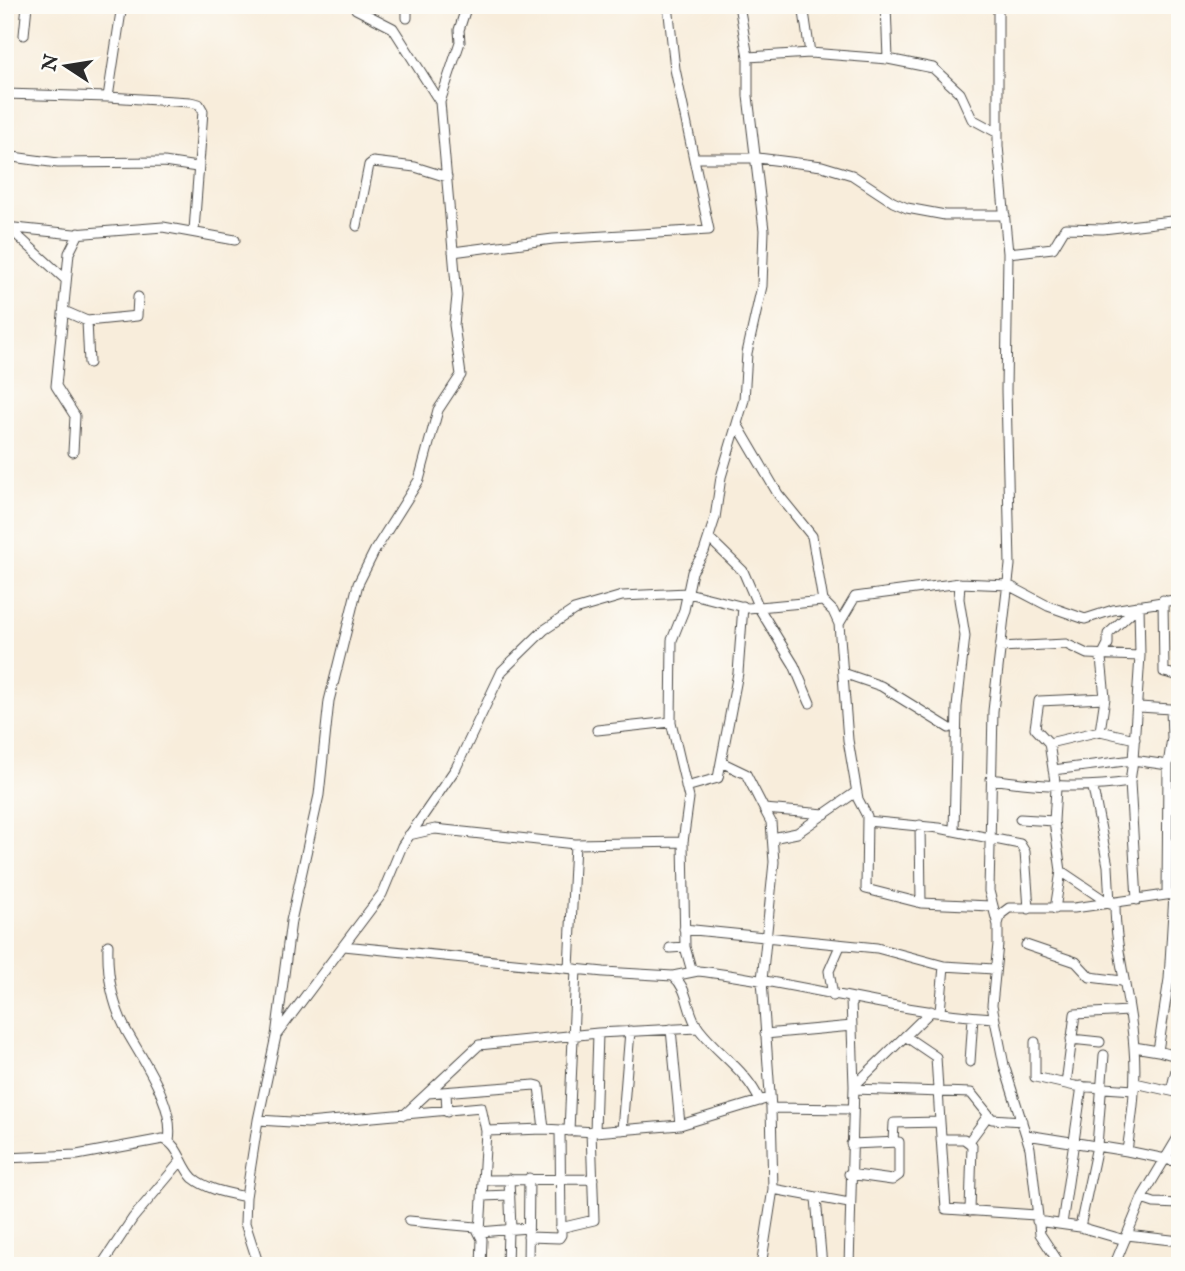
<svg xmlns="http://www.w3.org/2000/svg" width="1185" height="1271" font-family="'IM FELL English',serif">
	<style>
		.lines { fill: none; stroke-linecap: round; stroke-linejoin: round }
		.minor-casing { stroke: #4a4845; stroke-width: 11 }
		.minor { stroke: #fff; stroke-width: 9 }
	</style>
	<rect width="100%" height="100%" fill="#fdfcf7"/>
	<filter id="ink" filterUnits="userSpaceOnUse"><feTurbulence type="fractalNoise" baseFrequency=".0143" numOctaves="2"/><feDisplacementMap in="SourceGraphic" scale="14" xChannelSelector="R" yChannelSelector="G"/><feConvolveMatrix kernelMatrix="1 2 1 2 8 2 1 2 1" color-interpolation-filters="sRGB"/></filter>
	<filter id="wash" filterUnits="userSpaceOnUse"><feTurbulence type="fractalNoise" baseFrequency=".00686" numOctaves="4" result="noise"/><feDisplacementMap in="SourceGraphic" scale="28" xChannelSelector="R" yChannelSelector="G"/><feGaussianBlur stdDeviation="1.57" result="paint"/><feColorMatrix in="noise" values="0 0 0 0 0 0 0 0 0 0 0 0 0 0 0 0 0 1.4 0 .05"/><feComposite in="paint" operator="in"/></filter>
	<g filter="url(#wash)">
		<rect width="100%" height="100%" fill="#f8eddb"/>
	</g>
	<g filter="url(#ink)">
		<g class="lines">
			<!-- minor casing -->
			<g class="minor-casing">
				<path id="minor" d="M 122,5 L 108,97 L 190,102 L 199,104 L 203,111 L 194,230
					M 407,5 L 407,18
					M 739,5 L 748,57 L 748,96 L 764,230 L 762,286 L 747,353 L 744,400 L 721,477 L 715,518 L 704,552 L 692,572 L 684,610 L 672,640 L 671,722 L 689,798 L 683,842 L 685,947 L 691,968 L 698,971 C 799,982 892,1012 994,1018
					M 803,5 L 810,53
					M 886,5 L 888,59
					M 998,5 L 998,146 L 1008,253 L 1006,390 L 1010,565 L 993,711 L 989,891 L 998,925 L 998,944 L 992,1005 L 1004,1065 L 1030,1148 L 1040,1234 L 1061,1266
					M 356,9 L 393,28 L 440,102
					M 24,35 L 27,5
					M 748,57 L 810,53 L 888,59 L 933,68 L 960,93 L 972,119 L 998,133
					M 5,94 L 108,97
					M 5,156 L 58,163 L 164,162 L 197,167
					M 695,158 L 758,158 L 822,166 L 852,175 L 893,202 L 907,208 L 945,215 L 1005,215
					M 357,226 L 369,165 L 373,162 L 415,167 L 447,177
					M 5,227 L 74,234 L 163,227 L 235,240
					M 8,227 L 65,279
					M 453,252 L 553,239 L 709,230 L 675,69 L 668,5
					M 1008,253 L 1053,248 L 1065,228 L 1103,229 L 1180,220
					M 64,311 L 87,321 L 137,316 L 138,297
					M 87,321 L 89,363
					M 737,424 L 778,494 L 812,536 L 823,601
					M 73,452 L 75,416 L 56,386 L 69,253 L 79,233
					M 709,538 L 743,571 L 759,608 L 794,665 L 810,703
					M 1163,600 L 1164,672 L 1180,676
					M 1139,605 L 1140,656
					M 839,624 L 855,597 L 960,583 L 1008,585 L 1048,606 L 1085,619 L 1113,610 L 1180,599
					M 1000,647 L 1066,644 L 1087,654 L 1140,656 L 1133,760 L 1168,765 L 1167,895
					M 843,673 L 881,686 L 949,728
					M 1139,707 L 1171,709 L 1172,738
					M 597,730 L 671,722
					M 1100,731 L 1135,739
					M 1049,743 L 1035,728 L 1039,701 L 1105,698
					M 721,762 L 746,774 L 764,809 L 771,822 L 774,862 L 762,980 L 771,1108 L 773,1189 L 761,1266
					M 1168,765 L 1172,738 L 1180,736
					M 1053,770 L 1133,760 L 1130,782 L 1137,900
					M 991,779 C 1039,786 1082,789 1130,782
					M 686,787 L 718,778 L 738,673 L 743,606
					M 1093,788 L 1108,866 L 1110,904
					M 764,809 L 825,814
					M 1020,819 L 1054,821
					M 867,821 L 939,828 L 1020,844 L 1025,852 L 1029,909
					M 920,825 L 921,903
					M 954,831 L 957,707 L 965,636 L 959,599 L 960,583
					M 409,835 L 435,829 L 575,844 L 683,842
					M 772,838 L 797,833 L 856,792
					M 1061,871 L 1110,904
					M 1174,894 L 1169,979 L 1158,1051 L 1180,1057
					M 1115,904 C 1115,953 1131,999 1134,1048 C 1137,1083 1132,1117 1127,1151 L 1180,1162
					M 1055,909 L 1061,871 L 1054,821 L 1056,788 L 1049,743 L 1100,731 L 1105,698 L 1101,658 L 1108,644 L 1108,634 L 1138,606
					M 998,924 L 1001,914 L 1009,908 L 1074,908 L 1180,893
					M 684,929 L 877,948 L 944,966 L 940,1012
					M 108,945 C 107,974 112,1003 126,1030 C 143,1061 175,1104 169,1141
					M 1026,945 L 1076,962 L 1090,977 L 1122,981
					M 344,946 L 604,972 L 673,976 L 698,971
					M 670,948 L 685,947
					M 944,966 L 994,969
					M 569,968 L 575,844
					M 673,976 C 690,990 686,1012 699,1029 C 719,1055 746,1070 760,1101
					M 833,996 L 829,971 L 840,946
					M 671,1029 L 680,1125
					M 277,1034 L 382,894 L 402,846 L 456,768 L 502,671 L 544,630 L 574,610 L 622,596 L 688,593 L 748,608 L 823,601 L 833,611 L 839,624 L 848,740 L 858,799 L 867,816 L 866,889 L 921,903 L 991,906
					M 765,1034 L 852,1026
					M 1071,1039 L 1100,1042
					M 1035,1042 L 1035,1077 L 1075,1086 L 1134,1090
					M 1134,1047 L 1158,1051
					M 970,1062 L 973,1017
					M 1135,1083 L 1180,1093
					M 1066,1084 L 1075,1014 L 1129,1011
					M 854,1086 L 931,1011
					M 854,1089 L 971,1093 L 992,1119 L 1022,1121
					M 1171,1091 L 1179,1057
					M 446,1092 L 447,1112
					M 428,1093 L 535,1085 L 539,1086 L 544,1129
					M 771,1108 L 853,1109
					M 404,1115 L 479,1045 L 598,1033 L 698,1028
					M 258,1120 L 308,1123 L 481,1107 L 486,1131
					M 940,1122 L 946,1209 L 1036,1215
					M 622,1130 L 630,1031
					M 569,1131 L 576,969
					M 595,1132 L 598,1033
					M 1027,1135 L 1127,1151
					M 941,1139 L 964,1139 L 972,1145 L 970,1211
					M 970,1140 L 987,1117
					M 893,1142 L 894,1123 L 940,1122 L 936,1057 L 905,1036
					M 5,1158 L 77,1155 L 163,1139 C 179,1144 181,1166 193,1178 C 208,1190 228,1193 246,1197
					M 849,1174 L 892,1180 L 899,1175 L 899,1142 L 851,1144
					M 509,1179 L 511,1229
					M 484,1180 L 593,1179
					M 773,1189 L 849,1203
					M 483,1196 L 510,1195
					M 816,1198 L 822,1266
					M 1142,1199 L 1154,1203 L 1180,1204
					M 409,1221 L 476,1227 L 482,1239 L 481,1266
					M 1037,1221 L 1080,1227 L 1125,1240
					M 1062,1224 L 1082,1086
					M 1080,1227 L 1097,1146 L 1104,1055
					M 528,1228 L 480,1232 L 486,1131 L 544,1129 L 595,1132 L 680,1125 L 769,1098
					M 560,1228 L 594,1220 L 591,1131
					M 1127,1235 L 1180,1241
					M 528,1237 L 559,1238 L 561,1235 L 560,1130
					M 101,1266 L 133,1218 L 181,1161
					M 259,1266 L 245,1223 L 246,1197 L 258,1120 L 276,1036 L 291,921 L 319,795 L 329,701 L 358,584 L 375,550 L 419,480 L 438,410 L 461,375 L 454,325 L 457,296 L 440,102 L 460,42 L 459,30 L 467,5
					M 507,1266 L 508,1229
					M 528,1266 L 529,1178
					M 849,1266 L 854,1086 L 851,999
					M 1114,1266 L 1143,1196 L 1180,1134"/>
			</g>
			<!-- minor -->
			<use href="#minor" class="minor"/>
		</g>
	</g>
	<!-- margin -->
	<rect width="1185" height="1271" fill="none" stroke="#fdfcf7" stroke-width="28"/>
	<!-- north arrow -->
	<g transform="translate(66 66) rotate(282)" stroke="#fdfcf7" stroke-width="5" paint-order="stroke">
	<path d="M0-5L12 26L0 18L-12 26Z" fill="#2b2b2b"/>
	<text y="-10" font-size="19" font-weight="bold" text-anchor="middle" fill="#2b2b2b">N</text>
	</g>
</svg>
